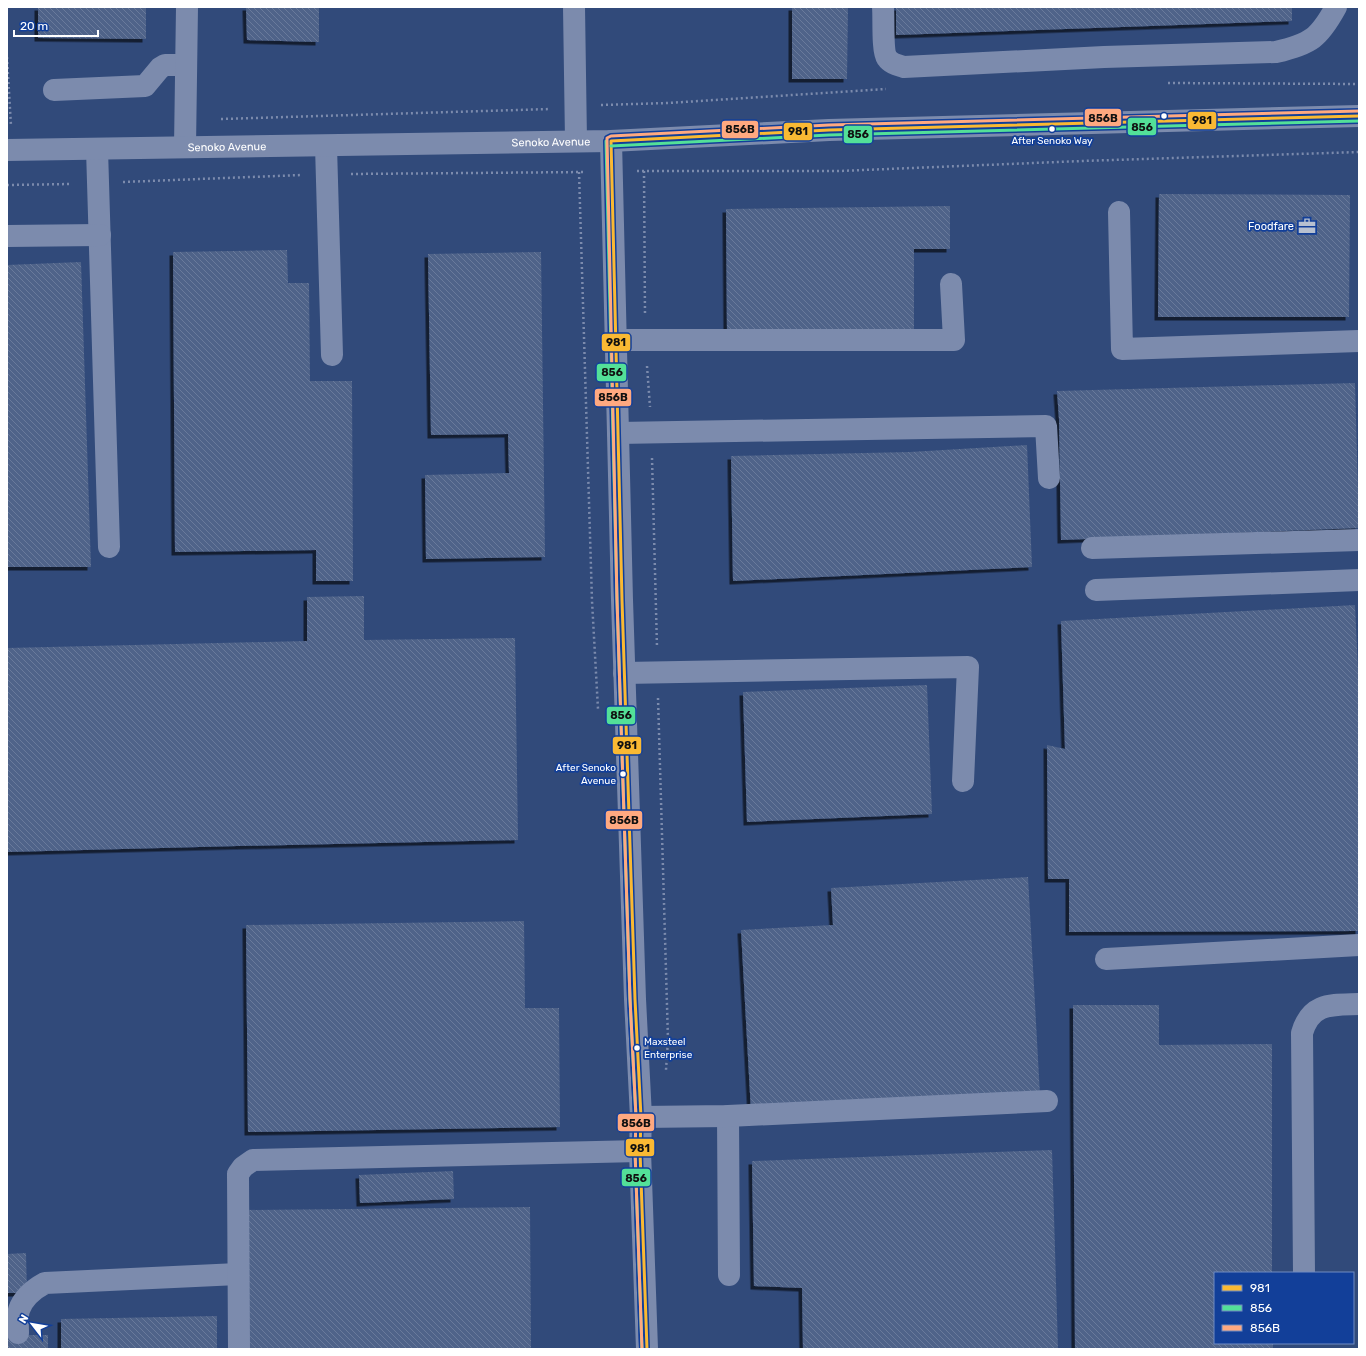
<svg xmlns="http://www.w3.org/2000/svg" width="1366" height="1356" font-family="Rubik,sans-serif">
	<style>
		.building { fill: url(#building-back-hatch); filter: url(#shadow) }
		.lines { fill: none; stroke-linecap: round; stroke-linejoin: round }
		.path { stroke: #7c8bad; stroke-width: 2.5; stroke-dasharray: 2 3; stroke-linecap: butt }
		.minor { stroke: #7c8bad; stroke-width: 22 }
		.bus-1-casing { stroke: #123f99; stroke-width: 6 }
		.bus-2-casing { stroke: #123f99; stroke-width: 6 }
		.bus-3-casing { stroke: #123f99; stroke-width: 6 }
		.bus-1 { stroke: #fab933; stroke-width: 3 }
		.bus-2 { stroke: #53e098; stroke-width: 3 }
		.bus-3 { stroke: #ffa980; stroke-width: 3 }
		.bus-dot { fill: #fff; stroke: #123f99; stroke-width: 1.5 }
		.labels { text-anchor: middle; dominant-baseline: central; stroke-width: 3.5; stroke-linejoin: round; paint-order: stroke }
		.bus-label { font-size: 10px; fill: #fff; stroke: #123f99 }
		.street-label { font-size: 11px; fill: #fff; stroke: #123f99 }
		.poi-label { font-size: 11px; fill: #fff; stroke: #123f99; text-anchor: end }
		.line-badge { stroke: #123f99; stroke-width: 1.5 }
		.pale-badge-label { font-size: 11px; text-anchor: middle; font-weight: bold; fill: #111 }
	</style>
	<defs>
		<pattern id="building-back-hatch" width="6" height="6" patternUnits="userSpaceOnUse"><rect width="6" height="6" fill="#4f6389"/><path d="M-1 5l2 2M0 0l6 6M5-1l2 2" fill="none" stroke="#697a9b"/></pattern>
		<filter id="shadow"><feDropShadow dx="-3.5" dy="3.5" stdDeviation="0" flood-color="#0009"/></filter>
	</defs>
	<rect width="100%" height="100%" fill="#314a7a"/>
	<!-- building -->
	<path class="building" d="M 38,7 L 146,7 L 146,39 L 38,38 Z
		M 246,7 L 319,7 L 319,42 L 247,40 Z
		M 792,7 L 848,7 L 847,79 L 792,79 Z
		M 896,7 L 1292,7 L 1292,21 L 896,35 Z
		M 1159,194 L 1350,195 L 1349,317 L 1158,317 Z
		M 950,206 L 950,249 L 914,249 L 914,329 L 727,331 L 726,209 Z
		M 287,250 L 288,283 L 309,283 L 310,381 L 352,381 L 353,581 L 316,581 L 316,550 L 175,552 L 173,252 Z
		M 541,252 L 545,557 L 426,559 L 425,475 L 509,473 L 508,434 L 431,435 L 428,254 Z
		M 81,262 L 91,567 L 7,567 L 7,265 Z
		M 1355,383 L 1359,528 L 1061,540 L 1059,419 L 1057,391 Z
		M 1027,445 L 1032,567 L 733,581 L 731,456 L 910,452 Z
		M 364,596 L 364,640 L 515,638 L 518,840 L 237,846 L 7,852 L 7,648 L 307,641 L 307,597 Z
		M 1355,605 L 1359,692 L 1359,931 L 1069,932 L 1069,879 L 1048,879 L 1047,745 L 1065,749 L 1061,621 Z
		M 927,685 L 932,814 L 747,822 L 743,692 Z
		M 1028,877 L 1040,1095 L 751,1112 L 741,930 L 833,925 L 831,888 Z
		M 524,921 L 525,1008 L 559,1008 L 560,1127 L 248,1132 L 246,925 Z
		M 1073,1005 L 1159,1005 L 1159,1045 L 1272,1044 L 1272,1273 L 1215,1273 L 1215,1343 L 1273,1343 L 1273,1349 L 1075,1349 Z
		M 1052,1150 L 1058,1349 L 803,1349 L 802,1288 L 754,1286 L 752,1161 Z
		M 453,1171 L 454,1199 L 360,1203 L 359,1175 Z
		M 530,1207 L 531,1349 L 245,1349 L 244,1210 Z
		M 26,1253 L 27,1293 L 7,1293 L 7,1254 Z
		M 217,1316 L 217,1349 L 61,1349 L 61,1319 Z
		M 7,1335 L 48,1335 L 48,1349 L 7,1349 Z"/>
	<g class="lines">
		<!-- path -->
		<path class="path" d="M 7,57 L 11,126
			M 1168,83 L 1359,84
			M 601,105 L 668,103 L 886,89
			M 221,119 L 550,109
			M 637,171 L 839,171 L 1082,161 L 1359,152
			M 644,171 L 645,315
			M 579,172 L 592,601 L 598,709
			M 351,174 L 586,172
			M 123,182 L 302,175
			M 7,185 L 72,184
			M 647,366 L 650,407
			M 652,458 L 657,647
			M 658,698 L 668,1039 L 666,1070"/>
		<!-- minor -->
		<g class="minor">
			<path d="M 574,7 L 576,141"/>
			<path d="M 883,7 C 884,17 882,51 887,58 C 891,64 898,65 904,67 L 1104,57 L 1276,52 C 1311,44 1319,38 1336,7"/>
			<path d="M 54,90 L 145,86 L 160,68 L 165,65 L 186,65"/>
			<path d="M 611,141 L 622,600 L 635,999 L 641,1117 L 640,1151 L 647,1349"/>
			<path d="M 326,146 L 332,355"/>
			<path d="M 185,147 L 187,7"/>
			<path d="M 97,149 L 109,547"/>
			<path id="s1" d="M 7,150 L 611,141 L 829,130 L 1359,116"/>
			<path d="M 1119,212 L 1122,349 L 1359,341"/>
			<path d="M 7,236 L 100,235"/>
			<path d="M 616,340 L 954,340 L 951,284"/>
			<path d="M 618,433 L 1046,426 L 1049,478"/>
			<path d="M 1092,548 L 1359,540"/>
			<path d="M 1096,590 L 1359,580"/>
			<path d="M 624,673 L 968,667 L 963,781"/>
			<path d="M 1106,959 L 1359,945"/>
			<path d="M 728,1116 L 729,1275"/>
			<path d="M 641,1117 L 728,1116 L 1047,1101"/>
			<path d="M 1304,1273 L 1302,1033 C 1311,1002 1332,1005 1359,1004"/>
			<path d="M 18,1333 C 18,1326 17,1317 19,1310 C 23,1298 34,1289 45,1283 L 238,1274"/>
			<path d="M 239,1348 L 238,1174 L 243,1167 L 253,1160 L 640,1151"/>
		</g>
		<!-- bus-1 casing -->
		<g class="bus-1-casing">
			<path id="bus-1" d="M 611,141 L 622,600 L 635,999 L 641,1117 L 640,1151 L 647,1349
				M 611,141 L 829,130 L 1359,116"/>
		</g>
		<!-- bus-2 casing -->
		<g class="bus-2-casing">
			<path id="bus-2" d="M 606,141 L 617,600 L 630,999 L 636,1117 L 635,1151 L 642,1349
				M 611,146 L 829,135 L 1359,121"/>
		</g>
		<!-- bus-3 casing -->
		<g class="bus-3-casing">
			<path id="bus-3" d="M 642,1349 L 635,1151 L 636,1117 L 630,999 L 617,600 L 607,138 L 611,136 L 829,125 L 1359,111"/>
		</g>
		<!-- bus-1 -->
		<use href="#bus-1" class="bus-1"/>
		<!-- bus-2 -->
		<use href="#bus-2" class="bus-2"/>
		<!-- bus-3 -->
		<use href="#bus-3" class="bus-3"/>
	</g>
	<!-- icons -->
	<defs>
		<g id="office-bare" transform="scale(1.38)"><path d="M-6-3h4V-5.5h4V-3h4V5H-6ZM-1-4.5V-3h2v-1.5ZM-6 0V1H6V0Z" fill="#b7c0d0" stroke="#123f99" stroke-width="2.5" paint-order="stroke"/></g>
	</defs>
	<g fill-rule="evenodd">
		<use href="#office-bare" x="1307" y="226"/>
	</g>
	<!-- markers -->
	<g class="bus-dot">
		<circle cx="1164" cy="116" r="3.5"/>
		<circle cx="1052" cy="129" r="3.5"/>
		<circle cx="623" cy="774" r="3.5"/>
		<circle cx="637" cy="1048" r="3.5"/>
	</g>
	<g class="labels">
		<!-- bus labels -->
		<g class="bus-label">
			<text x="1052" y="141">After Senoko Way</text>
			<text x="616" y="768" text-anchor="end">After Senoko<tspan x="616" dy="13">Avenue</tspan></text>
			<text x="644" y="1042" text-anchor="start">Maxsteel<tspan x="644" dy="13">Enterprise</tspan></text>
		</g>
		<!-- street labels -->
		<g class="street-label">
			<text stroke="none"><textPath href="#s1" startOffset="544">Senoko Avenue</textPath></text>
			<text stroke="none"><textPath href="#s1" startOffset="220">Senoko Avenue</textPath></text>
		</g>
		<!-- poi labels -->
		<g class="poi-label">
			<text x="1294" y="226">Foodfare</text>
		</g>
	</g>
	<g class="line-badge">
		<rect x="1084" y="108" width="38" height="19" rx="4" fill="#ffa980"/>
		<rect x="1187" y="111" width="30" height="19" rx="4" fill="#fab933"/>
		<rect x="1127" y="117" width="30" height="19" rx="4" fill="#53e098"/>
		<rect x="721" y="120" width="38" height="19" rx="4" fill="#ffa980"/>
		<rect x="783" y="122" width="30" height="19" rx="4" fill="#fab933"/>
		<rect x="843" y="125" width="30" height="19" rx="4" fill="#53e098"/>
		<rect x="601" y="333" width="30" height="19" rx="4" fill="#fab933"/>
		<rect x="596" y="363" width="31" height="19" rx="4" fill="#53e098"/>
		<rect x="594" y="388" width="38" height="19" rx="4" fill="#ffa980"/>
		<rect x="606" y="706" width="30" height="19" rx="4" fill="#53e098"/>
		<rect x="612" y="736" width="30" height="19" rx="4" fill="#fab933"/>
		<rect x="605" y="810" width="38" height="20" rx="4" fill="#ffa980"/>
		<rect x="617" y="1113" width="38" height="19" rx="4" fill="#ffa980"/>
		<rect x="625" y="1138" width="30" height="19" rx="4" fill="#fab933"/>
		<rect x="621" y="1168" width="30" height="19" rx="4" fill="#53e098"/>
	</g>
	<g class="pale-badge-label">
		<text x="1103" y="122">856B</text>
		<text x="1202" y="124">981</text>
		<text x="1142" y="131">856</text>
		<text x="740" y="133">856B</text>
		<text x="798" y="135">981</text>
		<text x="858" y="138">856</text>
		<text x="616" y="346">981</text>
		<text x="612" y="376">856</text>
		<text x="613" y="401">856B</text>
		<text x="621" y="719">856</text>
		<text x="627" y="749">981</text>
		<text x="624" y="824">856B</text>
		<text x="636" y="1127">856B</text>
		<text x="640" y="1152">981</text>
		<text x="636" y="1182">856</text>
	</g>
	<!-- border -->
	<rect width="1366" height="1356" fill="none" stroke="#ffffff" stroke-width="16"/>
	<!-- legend -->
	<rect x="1214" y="1272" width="140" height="72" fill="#123f99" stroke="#718cc2"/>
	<rect x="1222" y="1285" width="20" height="6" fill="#fab933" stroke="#718cc2"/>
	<text x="1250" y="1292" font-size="12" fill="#ffffff">981</text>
	<rect x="1222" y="1305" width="20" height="6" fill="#53e098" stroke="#718cc2"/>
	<text x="1250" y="1312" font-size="12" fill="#ffffff">856</text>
	<rect x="1222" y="1325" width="20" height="6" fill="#ffa980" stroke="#718cc2"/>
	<text x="1250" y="1332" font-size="12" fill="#ffffff">856B</text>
	<!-- north arrow -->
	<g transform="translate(32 1324) rotate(301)" stroke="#123f99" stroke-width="3" paint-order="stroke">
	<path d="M0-3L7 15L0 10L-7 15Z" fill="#ffffff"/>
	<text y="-6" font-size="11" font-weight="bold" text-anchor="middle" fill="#ffffff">N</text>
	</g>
	<!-- scale -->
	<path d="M14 30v6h84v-6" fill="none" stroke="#ffffff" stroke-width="2"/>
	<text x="20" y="30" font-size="12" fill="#ffffff" stroke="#123f99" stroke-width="3" paint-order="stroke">20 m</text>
</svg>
